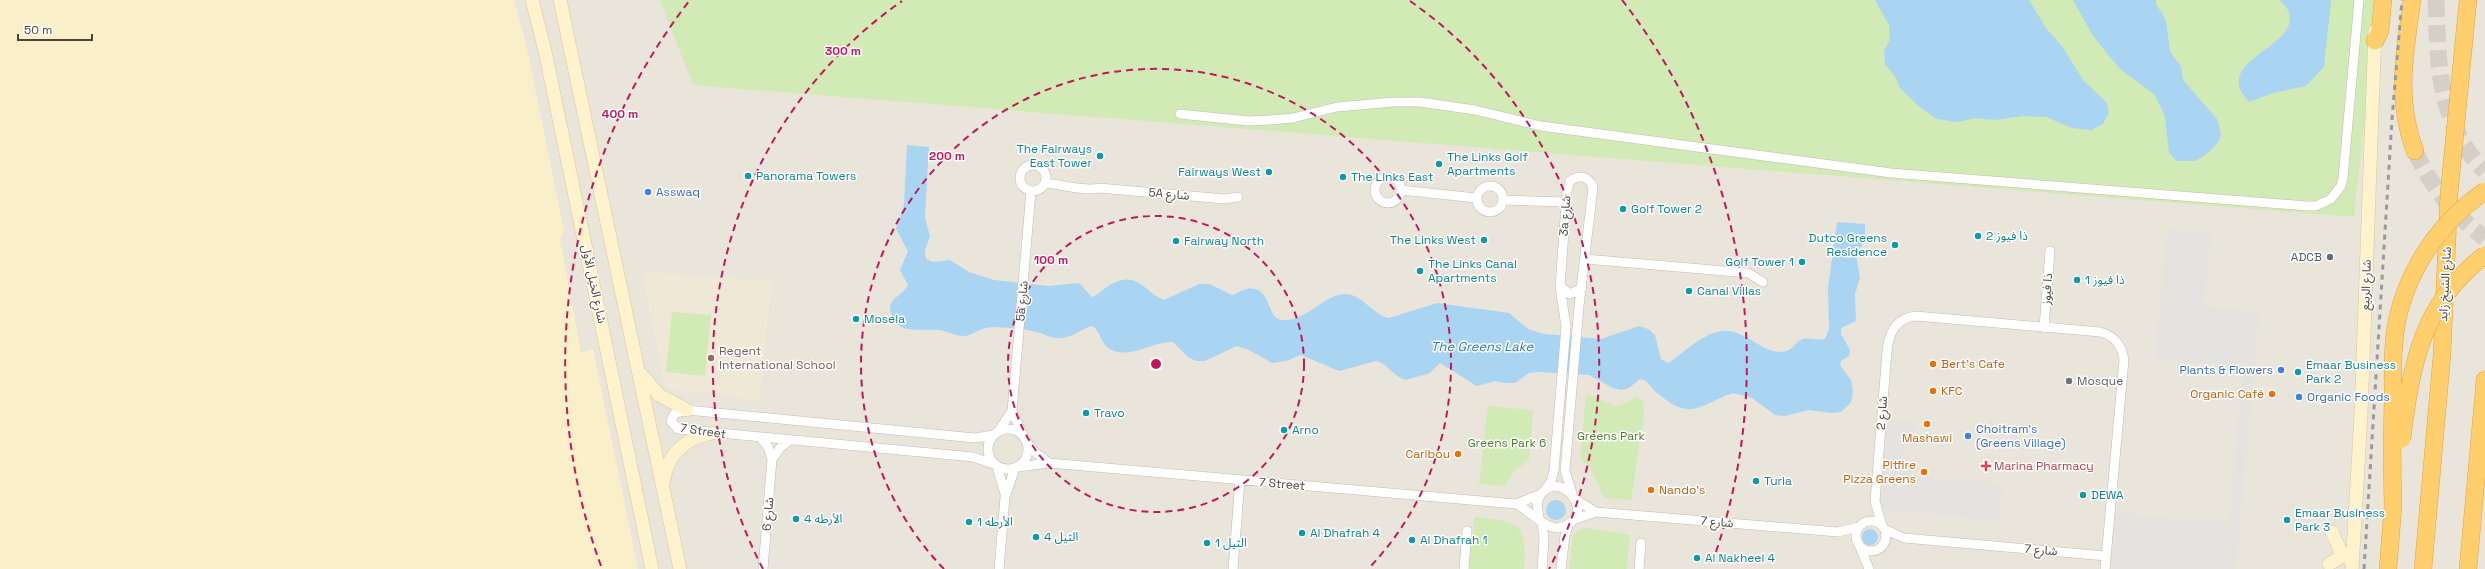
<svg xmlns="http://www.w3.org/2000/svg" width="2485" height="569" font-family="'Space Grotesk','Noto Sans Arabic',sans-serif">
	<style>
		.residential { fill: #eae5da }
		.education { fill: #efe8d6 }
		.green { fill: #d2eab5 }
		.sand { fill: #f9efc9 }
		.parking { fill: #e5e3e0 }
		.water { fill: #a9d4f2 }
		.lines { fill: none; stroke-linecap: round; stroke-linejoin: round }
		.motorway-tunnel { stroke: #d4d0c8; stroke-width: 17; stroke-dasharray: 17 8; stroke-linecap: butt }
		.minor-casing { stroke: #c2bbae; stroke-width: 10 }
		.secondary-casing { stroke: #d6c79b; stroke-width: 14 }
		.motorway-casing { stroke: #e0a43c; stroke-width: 18 }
		.minor { stroke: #fff; stroke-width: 9 }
		.secondary { stroke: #fff3cd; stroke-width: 13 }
		.motorway { stroke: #ffcf6e; stroke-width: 17 }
		.rail { stroke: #9a9a9a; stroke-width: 3; stroke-dasharray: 5 5; stroke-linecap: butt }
		.motorway-bridge-casing { stroke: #e0a43c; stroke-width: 18; stroke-linecap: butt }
		.motorway-bridge { stroke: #ffcf6e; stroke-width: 17 }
		.ring { fill: none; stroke: #c2185b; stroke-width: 2; stroke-dasharray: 7 5 }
		.culture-dot { fill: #0f9aa8; stroke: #fff; stroke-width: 1.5 }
		.shop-dot { fill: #3f7fe0; stroke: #fff; stroke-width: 1.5 }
		.service-dot { fill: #5c6f8a; stroke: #fff; stroke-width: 1.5 }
		.education-dot { fill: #8d6e63; stroke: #fff; stroke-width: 1.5 }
		.food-dot { fill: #e8710a; stroke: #fff; stroke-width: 1.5 }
		.worship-dot { fill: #6b7280; stroke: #fff; stroke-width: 1.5 }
		.health-dot { fill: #e0444e; stroke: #fff; stroke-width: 1.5 }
		.labels { text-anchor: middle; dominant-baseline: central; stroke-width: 3; stroke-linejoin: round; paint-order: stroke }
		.culture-label { font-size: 12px; fill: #0d838f; stroke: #fff; text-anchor: start }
		.shop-label { font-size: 12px; fill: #366cbe; stroke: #fff; text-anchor: start }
		.street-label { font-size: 12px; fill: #4b4439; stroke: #fff }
		.service-label { font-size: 12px; fill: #4e5e75; stroke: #fff; text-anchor: end }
		.education-label { font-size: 12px; fill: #785e54; stroke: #fff; text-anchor: start }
		.food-label { font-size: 12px; fill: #c56008; stroke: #fff; text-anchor: start }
		.worship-label { font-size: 12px; fill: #5b616d; stroke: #fff; text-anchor: start }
		.park-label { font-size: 12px; fill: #4a7f2a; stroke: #fff }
		.health-label { font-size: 12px; fill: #be3a42; stroke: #fff; text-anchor: start }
		.water-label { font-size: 13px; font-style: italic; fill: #2e7ab2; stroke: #fff }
		.centre { fill: #c2185b; stroke: #fff; stroke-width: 2 }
		.ring-label { font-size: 12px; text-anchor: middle; font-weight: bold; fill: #c2185b; stroke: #fff; stroke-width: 3; stroke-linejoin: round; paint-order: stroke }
	</style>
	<rect width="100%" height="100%" fill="#f6f3ec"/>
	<!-- residential -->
	<path class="residential" d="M 0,0 L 2485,0 L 2485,569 L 0,569 Z"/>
	<!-- education -->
	<path class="education" d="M 642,272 L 772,281 L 759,400 L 665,388 Z"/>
	<!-- green -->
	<path class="green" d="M 660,0 L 2378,0 L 2354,217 L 693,85 Z
		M 672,312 L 711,315 L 705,376 L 666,372 Z
		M 1586,395 L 1595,396 L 1617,407 L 1637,397 L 1643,402 L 1644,413 L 1631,500 L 1604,498 L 1591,469 L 1580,458 Z
		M 1488,406 L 1533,410 L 1529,460 L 1514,471 L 1505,486 L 1479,484 Z
		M 1474,517 C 1518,522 1527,521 1524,569 L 1469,569 Z
		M 1586,528 L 1630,535 L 1627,569 L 1569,569 L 1573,535 L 1580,529 Z"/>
	<!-- sand -->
	<path class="sand" d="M 0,0 L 514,0 L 526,44 L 564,231 L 560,240 L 581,353 L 593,349 L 638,569 L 0,569 Z"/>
	<!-- parking -->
	<path class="parking" d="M 2167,229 L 2211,233 L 2204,306 L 2259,311 L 2236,569 L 2109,569 L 2114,513 L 2229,522 L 2243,367 L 2155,360 Z
		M 1884,419 L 1916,422 L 1914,446 L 1904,444 L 1902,455 L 1912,458 L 1912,475 L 2003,484 L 2000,521 L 1879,509 Z"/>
	<!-- water -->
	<path class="water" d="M 1875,0 L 2029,0 L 2046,28 L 2062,46 L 2083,80 L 2107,103 L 2109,113 L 2103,124 L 2091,130 L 2072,128 L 2046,117 L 2023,116 L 1995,120 L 1975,118 L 1958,122 L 1937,119 L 1921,108 L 1900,88 L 1896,78 L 1885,64 L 1884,51 L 1890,40 L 1889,25 Z
		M 2073,0 L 2156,0 L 2156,4 L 2166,20 L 2170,51 L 2181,67 L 2183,80 L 2217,119 L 2221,134 L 2219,141 L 2208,153 L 2195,161 L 2177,161 L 2169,153 L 2165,117 L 2155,95 L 2119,68 L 2093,36 Z
		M 2280,0 L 2331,0 L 2324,67 L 2306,86 L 2273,93 L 2249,102 C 2209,60 2300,48 2289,13 C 2288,8 2283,4 2280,0 Z
		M 907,145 L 929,147 L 925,217 L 930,237 L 925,250 L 926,259 L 933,262 L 950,260 L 969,272 L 994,280 L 1049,286 L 1079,283 L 1092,297 C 1100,294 1106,286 1114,283 C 1139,271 1145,293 1164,300 L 1199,284 L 1210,284 L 1232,295 C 1237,294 1241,290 1246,289 C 1272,284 1266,319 1282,320 C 1308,322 1325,292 1347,294 C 1364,296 1373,315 1389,318 L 1437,303 L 1509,313 L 1528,329 L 1544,334 L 1601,339 L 1639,326 L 1648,329 L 1655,335 L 1661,359 L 1668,363 C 1684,353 1698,337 1717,332 C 1741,325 1758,351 1780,352 C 1792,353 1794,342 1803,339 C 1810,337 1818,341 1825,339 L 1829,329 L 1828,288 L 1837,222 L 1865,224 L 1865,241 L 1856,254 L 1860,278 L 1855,294 L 1856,321 L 1841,328 L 1841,334 L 1850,350 L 1849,356 L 1841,361 L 1840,365 L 1851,380 L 1853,392 L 1851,402 L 1841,412 L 1831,413 L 1809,410 L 1785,416 L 1775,415 L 1752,398 L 1733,393 C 1697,406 1691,422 1656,392 C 1650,387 1648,380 1640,379 L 1629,388 L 1621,390 L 1613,388 L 1589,375 L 1539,372 L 1529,373 L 1515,383 L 1504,383 L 1495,381 L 1477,386 L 1440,363 L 1430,373 L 1406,380 L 1400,378 L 1382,363 L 1376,361 L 1339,371 L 1301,355 L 1286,361 L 1272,363 L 1249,350 L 1237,346 L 1205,361 L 1196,361 L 1188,357 L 1173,342 C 1153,341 1131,359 1112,350 C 1101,346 1101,331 1092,326 C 1081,329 1071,339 1058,338 C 1051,338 1044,334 1037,332 C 1024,329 1008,328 995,327 C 981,326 973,336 963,336 C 955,336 947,331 939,330 C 922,328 898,336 891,314 C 886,298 903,296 908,285 L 900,270 L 908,251 L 896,229 L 904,205 Z
		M1546 510a10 10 0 1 1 20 0a10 10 0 1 1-20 0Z
		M1862 537a8 8 0 1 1 16 0a8 8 0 1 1-16 0Z"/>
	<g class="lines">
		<!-- motorway-tunnel -->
		<path class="motorway-tunnel" d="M 2436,0 C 2438,62 2437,124 2485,171
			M 2415,151 C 2431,186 2453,215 2485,238"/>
		<!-- minor casing -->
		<g class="minor-casing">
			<path id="minor" d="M 1180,114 L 1248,121 L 1270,120 L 1293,118 L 1337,107 L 1393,102 L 1420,102 L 1475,110 L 1541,126 L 1891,173 L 2307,206 L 2316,206 L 2331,199 L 2341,186 L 2343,178 L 2359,0
				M1020 178a13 13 0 1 1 26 0a13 13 0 1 1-26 0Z
				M1375 190a13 13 0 1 1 26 0a13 13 0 1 1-26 0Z
				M 1045,183 C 1061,184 1085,192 1099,188 L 1225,199 L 1238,197
				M1477 199a13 13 0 1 1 26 0a13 13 0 1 1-26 0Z
				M 1401,190 L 1476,198
				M 1503,200 L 1566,202
				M 1585,259 L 1748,273 L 1763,282
				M 1560,286 L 1570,294 L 1582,288
				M 2044,328 L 2050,251
				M988 449a20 20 0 1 1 40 0a20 20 0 1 1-40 0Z
				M 997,433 L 1012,411
				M 994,435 L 975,438 L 687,410 L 674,414 L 671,421 L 678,429 L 973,457 L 994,464
				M 1023,435 L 1012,411 L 1031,191
				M 760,437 L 768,447 L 772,459 L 763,569
				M 1027,442 L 1036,453 L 1049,463
				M 772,459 L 780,448 L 790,440
				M 997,466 L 1005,494
				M 1018,467 L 1049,463 L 1516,504 C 1530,511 1543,527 1558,528 C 1606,517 1552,458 1537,503 L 1539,518
				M 1544,491 L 1551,482 L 1554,470 L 1566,327 L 1560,286 L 1567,191 L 1570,181 C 1580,174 1588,176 1593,187 L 1579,306 L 1565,471 L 1572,493
				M 1575,499 L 1596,512
				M 1516,504 L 1541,494
				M 1573,520 L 1596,512 L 1838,532 L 1859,527
				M1856 536a15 15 0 1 1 30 0a15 15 0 1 1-30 0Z
				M 1542,522 L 1544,539 L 1542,569
				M 1882,526 L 1875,501 L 1887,351 C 1889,332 1896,318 1916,316 L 2100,332 C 2115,336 2122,345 2124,360 L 2105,569
				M 1884,529 L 1904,538 L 2106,556
				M 1860,547 L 1869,569
				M 999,569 L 1005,497 L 1015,468
				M 1233,569 L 1240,480
				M 1464,569 L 1467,531
				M 1561,569 L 1565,535 L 1569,524
				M 1639,569 L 1641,543"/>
		</g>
		<!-- secondary casing -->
		<g class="secondary-casing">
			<path id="secondary" d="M 532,0 L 545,51 L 652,569
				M 560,0 L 680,569
				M 642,375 L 659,395 L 687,410
				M 664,480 C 667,454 687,437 712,433
				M 2332,532 L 2340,550 L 2352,562
				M 2329,564 L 2344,555
				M 2352,569 L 2361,414 L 2375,31"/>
		</g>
		<!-- motorway casing -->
		<g class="motorway-casing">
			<path id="motorway" d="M 2412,0 C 2405,54 2395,98 2415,151
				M 2375,41 L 2380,31 L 2383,0
				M 2388,569 L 2393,506
				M 2423,569 L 2442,355 L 2449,194 L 2468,0
				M 2468,569 L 2485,380"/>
		</g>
		<!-- minor -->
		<use href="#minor" class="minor"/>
		<!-- secondary -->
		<use href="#secondary" class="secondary"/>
		<!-- motorway -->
		<use href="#motorway" class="motorway"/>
		<!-- rail -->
		<path class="rail" d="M 2364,569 L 2392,119 L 2402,0"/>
		<!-- motorway-bridge casing -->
		<g class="motorway-bridge-casing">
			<path id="motorway-bridge" d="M 2402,439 C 2411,366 2422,302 2485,255
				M 2393,506 C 2392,471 2392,435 2393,400 C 2393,374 2392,347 2397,321 C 2408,268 2441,221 2485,191"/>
		</g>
		<!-- motorway-bridge -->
		<use href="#motorway-bridge" class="motorway-bridge"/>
	</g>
	<!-- distance rings -->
	<g class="ring">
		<circle cx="1156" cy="364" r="148"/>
		<path d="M944 569A295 295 0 1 1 1368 569"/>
		<path d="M763 569A443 443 0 0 1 902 1M1410 1A443 443 0 0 1 1549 569"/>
		<path d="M601 566A591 591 0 0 1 690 0M1622 0A591 591 0 0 1 1711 566"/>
	</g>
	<!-- markers -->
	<g class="culture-dot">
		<circle cx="1100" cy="156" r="4"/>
		<circle cx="1439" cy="164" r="4"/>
		<circle cx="1269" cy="172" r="4"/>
		<circle cx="748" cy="176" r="4"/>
		<circle cx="1343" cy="177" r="4"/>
		<circle cx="1623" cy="209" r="4"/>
		<circle cx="1978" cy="236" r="4"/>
		<circle cx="1484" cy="240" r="4"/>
		<circle cx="1176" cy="241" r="4"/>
		<circle cx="1895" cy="245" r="4"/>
		<circle cx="1802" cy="262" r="4"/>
		<circle cx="1420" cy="271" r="4"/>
		<circle cx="2077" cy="280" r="4"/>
		<circle cx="1689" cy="291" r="4"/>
		<circle cx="856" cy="319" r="4"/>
		<circle cx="2298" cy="372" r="4"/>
		<circle cx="1086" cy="413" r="4"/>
		<circle cx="1284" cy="430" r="4"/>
		<circle cx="1756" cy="481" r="4"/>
		<circle cx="2083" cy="495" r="4"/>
		<circle cx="796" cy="519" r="4"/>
		<circle cx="2287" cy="520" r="4"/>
		<circle cx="969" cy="522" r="4"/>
		<circle cx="1302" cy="533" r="4"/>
		<circle cx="1036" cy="537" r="4"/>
		<circle cx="1412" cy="540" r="4"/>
		<circle cx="1207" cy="543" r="4"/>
		<circle cx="1697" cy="558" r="4"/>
	</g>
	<g class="shop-dot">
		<circle cx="648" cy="192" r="4"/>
		<circle cx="2281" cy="370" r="4"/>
		<circle cx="2299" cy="397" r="4"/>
		<circle cx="1968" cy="436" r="4"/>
	</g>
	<circle class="service-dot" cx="2330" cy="257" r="4"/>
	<circle class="education-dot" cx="711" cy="358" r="4"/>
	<g class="food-dot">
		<circle cx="1933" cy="364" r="4"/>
		<circle cx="1933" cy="391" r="4"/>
		<circle cx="2272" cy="394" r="4"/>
		<circle cx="1927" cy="424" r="4"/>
		<circle cx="1458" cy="454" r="4"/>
		<circle cx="1924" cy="472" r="4"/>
		<circle cx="1651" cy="490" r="4"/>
	</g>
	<circle class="worship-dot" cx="2069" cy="381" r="4"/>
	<path class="health-dot" d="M1984 460h4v4h4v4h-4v4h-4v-4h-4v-4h4z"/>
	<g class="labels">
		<!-- culture labels -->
		<g class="culture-label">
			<text x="1092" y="149" text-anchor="end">The Fairways<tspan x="1092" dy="14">East Tower</tspan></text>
			<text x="1447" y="157">The Links Golf<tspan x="1447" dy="14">Apartments</tspan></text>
			<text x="1261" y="172" text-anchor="end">Fairways West</text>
			<text x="756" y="176">Panorama Towers</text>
			<text x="1351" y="177">The Links East</text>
			<text x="1631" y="209">Golf Tower 2</text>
			<text x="1986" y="236">ذا فيوز 2</text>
			<text x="1887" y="238" text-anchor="end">Dutco Greens<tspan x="1887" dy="14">Residence</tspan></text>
			<text x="1476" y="240" text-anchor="end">The Links West</text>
			<text x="1184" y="241">Fairway North</text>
			<text x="1794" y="262" text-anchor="end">Golf Tower 1</text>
			<text x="1428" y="264">The Links Canal<tspan x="1428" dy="14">Apartments</tspan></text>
			<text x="2085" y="280">ذا فيوز 1</text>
			<text x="1697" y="291">Canal Villas</text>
			<text x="864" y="319">Mosela</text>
			<text x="2306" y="365">Emaar Business<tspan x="2306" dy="14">Park 2</tspan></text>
			<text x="1094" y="413">Travo</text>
			<text x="1292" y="430">Arno</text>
			<text x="1764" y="481">Turia</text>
			<text x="2091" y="495">DEWA</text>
			<text x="2295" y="513">Emaar Business<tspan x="2295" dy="14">Park 3</tspan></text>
			<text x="804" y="519">الأرطه 4</text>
			<text x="977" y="522">الأرطه 1</text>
			<text x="1310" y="533">Al Dhafrah 4</text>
			<text x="1044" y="537">الثيل 4</text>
			<text x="1420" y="540">Al Dhafrah 1</text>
			<text x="1215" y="543">الثيل 1</text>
			<text x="1705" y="558">Al Nakheel 4</text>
		</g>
		<!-- shop labels -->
		<g class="shop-label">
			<text x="656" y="192">Asswaq</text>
			<text x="2273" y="370" text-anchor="end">Plants &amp; Flowers</text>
			<text x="2307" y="397">Organic Foods</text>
			<text x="1976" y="429">Choitram's<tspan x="1976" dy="14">(Greens Village)</tspan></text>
		</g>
		<!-- street labels -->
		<g class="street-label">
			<text transform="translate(1169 194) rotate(5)">5A شارع</text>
			<text transform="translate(1565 216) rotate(-86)">3a شارع</text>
			<text transform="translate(594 284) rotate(78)">شارع الخيل الأول</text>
			<text transform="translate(2445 284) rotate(-87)">شارع الشيخ زايد</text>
			<text transform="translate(2366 285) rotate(-88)">شارع الربيع</text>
			<text transform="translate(2047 289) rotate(-86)">ذا فيوز</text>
			<text transform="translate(1022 301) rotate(-85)">5a شارع</text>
			<text transform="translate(1882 413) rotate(-86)">شارع 2</text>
			<text transform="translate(703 431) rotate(8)">7 Street</text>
			<text transform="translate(1282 484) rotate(5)">7 Street</text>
			<text transform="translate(768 514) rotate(-85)">شارع 6</text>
			<text transform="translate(1717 522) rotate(5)">شارع 7</text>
			<text transform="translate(2041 550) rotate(5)">شارع 7</text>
		</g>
		<!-- service labels -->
		<g class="service-label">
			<text x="2322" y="257">ADCB</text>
		</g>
		<!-- education labels -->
		<g class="education-label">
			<text x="719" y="351">Regent<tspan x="719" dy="14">International School</tspan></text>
		</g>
		<!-- food labels -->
		<g class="food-label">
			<text x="1941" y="364">Bert's Cafe</text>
			<text x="1941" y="391">KFC</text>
			<text x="2264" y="394" text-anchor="end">Organic Café</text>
			<text x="1927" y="438" text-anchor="middle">Mashawi</text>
			<text x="1450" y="454" text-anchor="end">Caribou</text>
			<text x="1916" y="465" text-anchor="end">Pitfire<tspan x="1916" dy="14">Pizza Greens</tspan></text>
			<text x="1659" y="490">Nando's</text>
		</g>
		<!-- worship labels -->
		<g class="worship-label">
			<text x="2077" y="381">Mosque</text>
		</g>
		<!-- park labels -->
		<g class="park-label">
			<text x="1611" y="436">Greens Park</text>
			<text x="1507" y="443">Greens Park 6</text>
		</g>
		<!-- health labels -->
		<g class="health-label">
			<text x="1994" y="466">Marina Pharmacy</text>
		</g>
		<!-- water labels -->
		<g class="water-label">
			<text x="1482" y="346">The Greens Lake</text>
		</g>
	</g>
	<circle cx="1156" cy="364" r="6" class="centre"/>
	<g class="ring-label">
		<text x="843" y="55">300 m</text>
		<text x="620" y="118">400 m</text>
		<text x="947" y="160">200 m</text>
		<text x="1051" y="264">100 m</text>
	</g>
	<!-- scale -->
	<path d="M18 34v6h74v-6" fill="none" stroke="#4b4439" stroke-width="2"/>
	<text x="24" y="34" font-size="12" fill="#4b4439" stroke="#ffffff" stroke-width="3" paint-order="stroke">50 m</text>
</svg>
